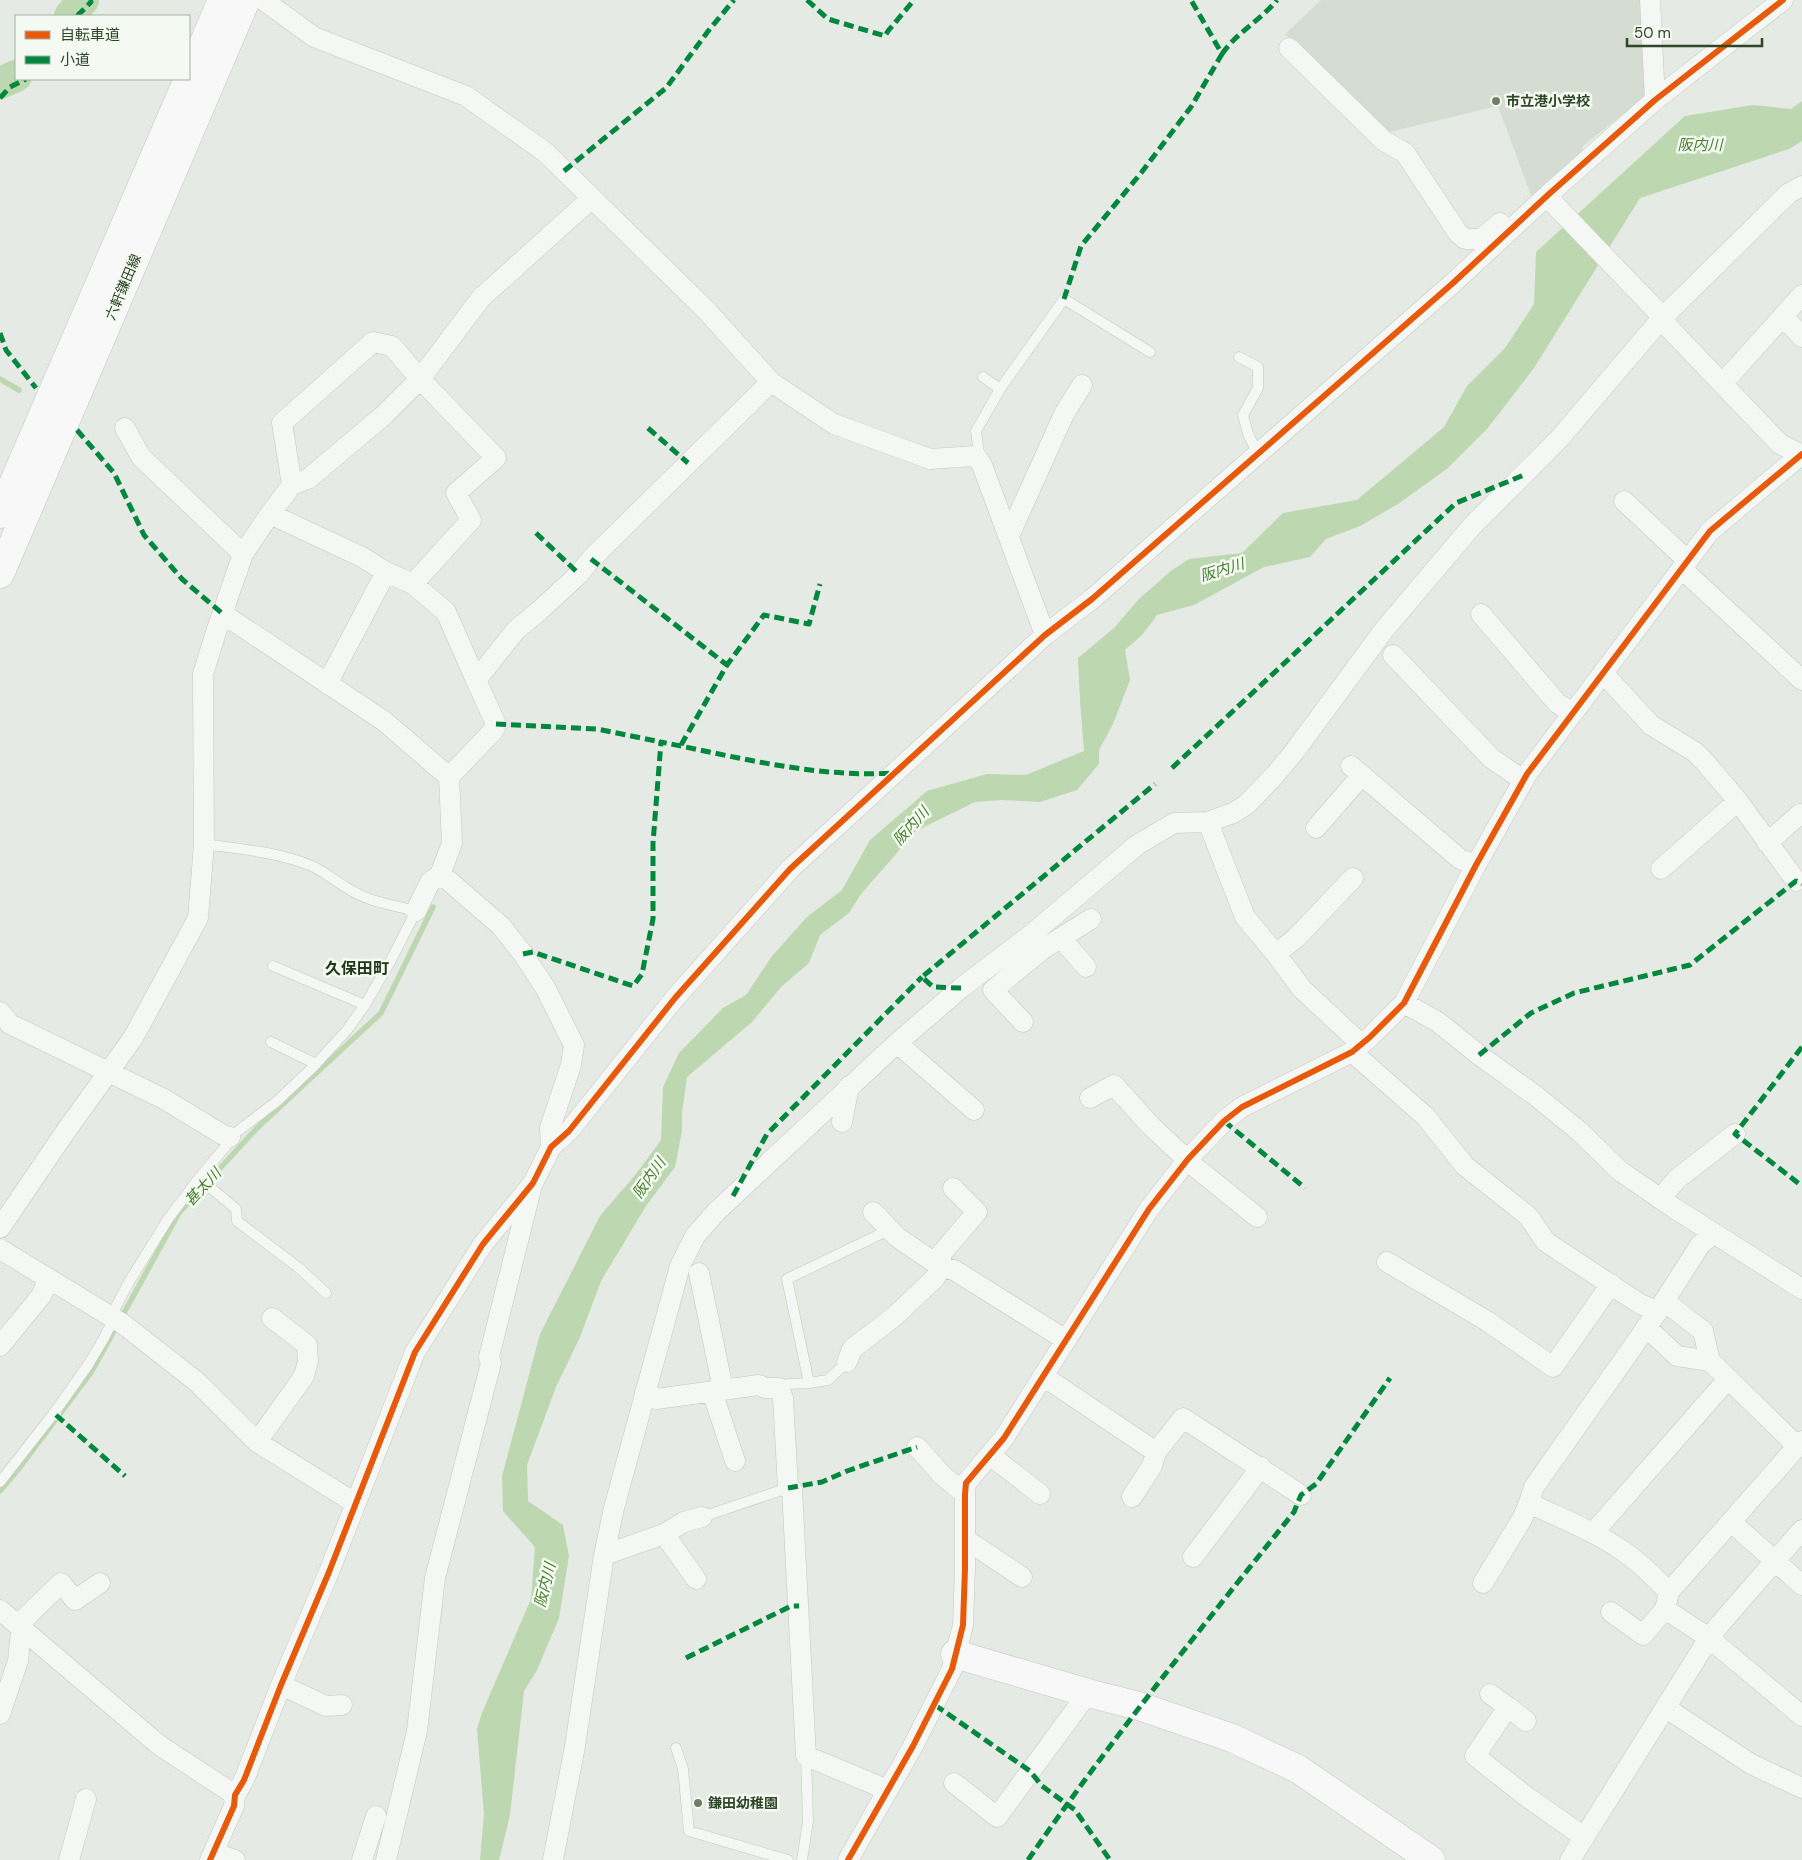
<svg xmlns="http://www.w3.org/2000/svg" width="1802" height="1860" font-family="'DM Sans','Noto Sans JP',sans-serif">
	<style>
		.built { fill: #d5ddd2 }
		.water { fill: #bdd7b0 }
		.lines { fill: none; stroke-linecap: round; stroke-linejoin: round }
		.stream { stroke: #bdd7b0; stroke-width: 5.5 }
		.river { stroke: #bdd7b0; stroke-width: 32 }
		.lane-casing { stroke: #c4c8c2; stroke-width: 11 }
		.street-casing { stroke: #c4c8c2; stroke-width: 21 }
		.secondary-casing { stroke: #c4c8c2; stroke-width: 29 }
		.lane { stroke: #f4f7f4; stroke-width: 10 }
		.street { stroke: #f4f7f4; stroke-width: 20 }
		.secondary { stroke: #f8f8f8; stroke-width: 28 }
		.quiet { stroke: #00873e; stroke-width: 5; stroke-dasharray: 10 5; stroke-linecap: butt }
		.cycleway-casing { stroke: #f4f9f2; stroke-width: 9 }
		.cycleway { stroke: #e8590c; stroke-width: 6 }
		.poi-dot { fill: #6f7f6a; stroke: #f4f9f2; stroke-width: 2 }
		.labels { text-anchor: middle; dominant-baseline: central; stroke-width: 5; stroke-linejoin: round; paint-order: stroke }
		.poi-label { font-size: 14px; font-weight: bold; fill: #2f4628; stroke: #f4f9f2; text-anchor: start }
		.street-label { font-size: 14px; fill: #2f4628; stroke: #f4f9f2 }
		.water-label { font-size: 15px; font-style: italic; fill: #467f2e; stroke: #f4f9f2 }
		.quarter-label { font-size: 16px; font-weight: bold; fill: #20371a; stroke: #f4f9f2 }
	</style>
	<rect width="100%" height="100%" fill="#e6eae4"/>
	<!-- built -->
	<path class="built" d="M 1321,0 L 1642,0 L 1646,96 L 1583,146 L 1582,155 L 1533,201 L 1498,106 L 1385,133 L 1285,34 Z"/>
	<!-- water -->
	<path class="water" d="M 1802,101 L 1802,141 L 1789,149 L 1640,198 L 1534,368 L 1487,429 L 1448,468 L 1398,504 L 1360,526 L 1326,539 L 1310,557 L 1264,567 L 1194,605 L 1157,615 L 1143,634 L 1125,650 L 1130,680 L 1113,724 L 1099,750 L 1099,764 L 1077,790 L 1040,802 L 1001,800 L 975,802 L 916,831 L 861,894 L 849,913 L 820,935 L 809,963 L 782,986 L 752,1022 L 687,1077 L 682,1113 L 682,1131 L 675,1167 L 646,1206 L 601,1281 L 580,1337 L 556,1387 L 527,1465 L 528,1501 L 563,1525 L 569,1556 L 559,1618 L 537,1670 L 524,1691 L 510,1815 L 499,1860 L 480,1860 L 484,1814 L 477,1729 L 482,1713 L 531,1599 L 535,1547 L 503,1511 L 502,1476 L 540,1334 L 600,1216 L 636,1174 L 661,1140 L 663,1087 L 679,1053 L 723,1008 L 746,995 L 772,956 L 807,917 L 842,890 L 870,840 L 927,791 L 987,774 L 1026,775 L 1084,751 L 1080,701 L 1078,658 L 1114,628 L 1139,599 L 1172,570 L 1189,559 L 1242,553 L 1283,513 L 1357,500 L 1444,427 L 1467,386 L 1505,348 L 1534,304 L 1536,252 L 1685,116 L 1753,105 L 1791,109 Z"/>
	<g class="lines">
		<!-- stream -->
		<path class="stream" d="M 0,379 L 19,390
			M 0,1491 L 17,1471 L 92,1371 L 179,1213 L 256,1129 L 381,1013 L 433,907"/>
		<!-- river -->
		<path class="river" d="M 70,16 L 83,0
			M 0,83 L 16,76"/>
		<!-- lane casing -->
		<g class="lane-casing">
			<path id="lane" d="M 1239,357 L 1258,367 L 1258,388 L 1243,415 L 1248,434 L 1258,454
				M 983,377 L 1000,389
				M 976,456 L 978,446 L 976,431 L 1000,389 L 1064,299 L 1150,352
				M 204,844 C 240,849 278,852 312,866 C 325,872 335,881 347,888 C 369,902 392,905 416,911 L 390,962 L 365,1005
				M 273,966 L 365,1005 L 347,1030 L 316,1064
				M 199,1178 L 226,1146 L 230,1137 L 276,1102 L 316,1064 L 271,1042
				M 809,1383 L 828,1380 L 847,1362
				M 779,1388 L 788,1384 L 809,1383 L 787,1279 L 889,1230
				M 54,1413 L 88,1365 L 104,1338 L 110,1326 L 111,1316 L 129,1282 L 168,1219 L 199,1178 L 236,1209 L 237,1221 L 299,1268 L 326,1293
				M 0,1482 L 54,1413 L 56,1415
				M 702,1517 L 788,1488
				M 676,1748 L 683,1769 L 689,1831 L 788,1860
				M 802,1860 L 808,1821 L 806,1756"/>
		</g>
		<!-- street casing -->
		<g class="street-casing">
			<path id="street" d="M 263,0 L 314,37 L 466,96 L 545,152 L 706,310 L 771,382 L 834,424 L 930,459 L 976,456 L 982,465 L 1045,635
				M 1650,0 L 1655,100
				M 1289,48 L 1384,141 L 1405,153 L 1458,233 L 1465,239 L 1481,239 L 1500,223
				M 1549,194 L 1555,205 L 1655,309 L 1670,329 L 1780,444 L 1802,455
				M 1783,316 L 1802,337
				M 1722,384 L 1802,295
				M 125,428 L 141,457 L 243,554
				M 292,485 L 282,423 L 373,342 L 392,346 L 420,379 L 496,458 L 456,493 L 471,520 L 413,584 L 386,572 L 327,684
				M 1624,501 L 1688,561
				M 270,514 L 362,557 L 386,572
				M 1009,536 L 1064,414 L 1082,385
				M 1682,569 L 1802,680
				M 413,584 L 446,612 L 475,678
				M 223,614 L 384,721 L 449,777 L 452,843 L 440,875 L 449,881 L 501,926 L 523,954 L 546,989 L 574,1045 L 571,1065 L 550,1128 L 551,1147
				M 1481,614 L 1557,703 L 1573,713
				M 1393,655 L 1491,758 L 1523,780
				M 1603,673 L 1651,725 L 1695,752 L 1704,761 L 1738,801 L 1796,881
				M 1351,766 L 1460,859 L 1476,865
				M 449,777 L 494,730 L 496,724 L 475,678 L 481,674 L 516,630 L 539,611 L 579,574 L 591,559 L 771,382
				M 1208,822 L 1245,917 L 1276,954 L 1302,989 L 1361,1044
				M 1316,828 L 1362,775
				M 1767,843 L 1800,814
				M 1661,869 L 1738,801
				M 416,911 L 430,882 L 440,875
				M 1062,939 L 1086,967
				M 1276,954 L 1296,938 L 1353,878
				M 1404,1003 L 1438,1022 L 1479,1055 L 1536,1096 L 1579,1131 L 1620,1171 L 1674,1208 L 1802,1289
				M 0,1012 L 10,1024 L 164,1099 L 223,1135 L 230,1137
				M 1023,1022 L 993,990 L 1043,949 L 1091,919
				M 897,1043 L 974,1110
				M 1352,1052 L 1425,1116 L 1465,1166 L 1528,1216 L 1546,1242 L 1640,1304 L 1658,1311
				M 1090,1098 L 1114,1085 L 1151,1126 L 1195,1167 L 1257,1217
				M 842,1122 L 849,1086
				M 1660,1199 L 1677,1179 L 1735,1134
				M 873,1212 L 897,1237 L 941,1267 L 954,1270 L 1066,1340
				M 0,1228 L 68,1128 L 133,1038 L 198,918 L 204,844 L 203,674 L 217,629 L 243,554 L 270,514 L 292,485 L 308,479 L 384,415 L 420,379 L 481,298 L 592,198
				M 0,1249 L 123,1324 L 197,1382 L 257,1442 L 355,1503
				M 1387,1262 L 1487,1321 L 1553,1367 L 1611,1284
				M 699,1273 L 723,1389
				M 1664,1301 L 1703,1331 L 1710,1361
				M 1646,1327 L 1677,1356 L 1710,1361 L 1797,1446
				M 0,1346 L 41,1296 L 49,1279
				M 847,1362 L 852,1349 L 895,1316 L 935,1278 L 941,1267 L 941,1254 L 977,1212 L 953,1188
				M 1043,1376 L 1156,1452 L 1183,1418 L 1301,1495
				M 712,1391 L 735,1461
				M 645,1392 L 656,1399 L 759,1385 L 765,1388 L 779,1388 L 783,1398 L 788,1488 L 792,1490 L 806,1756 L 888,1790
				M 1802,1441 L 1669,1592 L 1665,1609 L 1709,1638 L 1802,1716
				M 257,1442 L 304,1376 L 308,1361 L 307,1345 L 272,1318
				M 917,1447 L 942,1475 L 965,1494
				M 990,1455 L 1040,1494
				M 1132,1497 L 1152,1466 L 1156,1452
				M 1731,1522 L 1802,1585
				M 1593,1533 L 1728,1379
				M 664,1534 L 696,1579
				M 965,1539 L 1022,1577
				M 604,1555 L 664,1534 L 684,1522 L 702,1517
				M 1193,1557 L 1261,1467
				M 1483,1583 L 1522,1519 L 1529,1503
				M 1669,1592 C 1655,1578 1640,1562 1623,1551 C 1594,1531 1560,1518 1529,1503 L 1534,1487 L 1658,1311 L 1700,1245 L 1714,1233
				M 0,1610 L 159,1745 L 235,1795
				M 1611,1612 L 1643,1635 L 1665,1609
				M 281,1685 L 326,1706 L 342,1705
				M 1490,1694 L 1508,1707 L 1475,1756 L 1527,1797 L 1584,1837
				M 1508,1707 L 1526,1721
				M 1666,1708 L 1751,1764 L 1802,1788
				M 0,1714 L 18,1661 L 22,1621 L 61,1583 L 75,1600 L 100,1583
				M 954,1783 L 997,1817 L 1088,1693
				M 211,1857 L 223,1856 L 235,1860
				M 69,1860 L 86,1799
				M 210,1860 L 234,1806 L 235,1795 L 244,1780 L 281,1685 L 329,1572 L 415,1352 L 483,1244 L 533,1183 L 551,1147 L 569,1131 L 675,998 L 790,869 L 1045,635 L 1092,599 L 1453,283 L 1549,194 L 1655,100 L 1783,0
				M 362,1860 L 376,1816
				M 386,1860 L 417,1731 L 435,1578 L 491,1363 L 489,1357 L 531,1189
				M 553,1860 L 575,1746 L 604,1555 L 614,1508 L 680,1266 L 695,1236 L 716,1212 L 897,1043 L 961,988 L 1032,934 L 1137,845 L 1174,823 L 1208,822 L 1233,813 L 1246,805 L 1275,775 L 1294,752 L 1384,630 L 1472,526 L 1559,439 L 1662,318 L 1789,193 L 1802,186
				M 848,1860 L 913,1746 L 952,1669 L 963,1625 L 965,1568 L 965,1494 L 966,1483 L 1004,1438 L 1149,1209 L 1188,1159 L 1224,1121 L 1242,1107 L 1352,1052 L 1370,1037 L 1404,1003 L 1476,865 L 1527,774 L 1710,531 L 1802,454
				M 1570,1860 L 1709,1638 L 1720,1624 L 1802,1530"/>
		</g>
		<!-- secondary casing -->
		<g class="secondary-casing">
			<path id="secondary" d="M 189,77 L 222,0
				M 0,514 L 188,79
				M 0,574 L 246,0
				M 955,1654 L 1088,1693 L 1139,1706 L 1232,1738 L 1298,1769 L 1431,1860"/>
		</g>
		<!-- lane -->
		<use href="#lane" class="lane"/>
		<!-- street -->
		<use href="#street" class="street"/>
		<!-- secondary -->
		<use href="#secondary" class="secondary"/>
		<!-- quiet -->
		<path class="quiet" d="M 807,0 L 828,19 L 885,36 L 888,31 L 914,0
			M 77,16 L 91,2 L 90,0
			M 1222,54 C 1236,33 1261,20 1277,0
			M 0,98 L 10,87 L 26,79
			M 564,171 L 666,88 L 709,30 L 734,0
			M 1064,299 L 1081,246 L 1141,173 L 1191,107 L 1222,54 L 1191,0
			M 0,333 L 6,350 L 36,388
			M 648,428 L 688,463
			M 77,430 L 114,473 L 144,535 L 182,579 L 223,614
			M 536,533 L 579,574
			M 591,559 L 727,665
			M 496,724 L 597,729 L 661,742
			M 681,745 L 727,665 L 764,615 L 809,624 L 820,584
			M 1172,768 L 1456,503 L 1524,475
			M 523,954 L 533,952 L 633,986 L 642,974 L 653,919 L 653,843 L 661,742 C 737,757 815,778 893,773
			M 961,988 L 933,987 L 922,977 L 1155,784
			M 1802,1047 L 1735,1134 L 1802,1186
			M 1479,1055 L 1531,1013 L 1574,993 L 1690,965 L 1796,881 L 1802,884
			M 1224,1121 L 1305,1188
			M 733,1196 L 767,1134 L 922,977
			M 56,1415 L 125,1476
			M 788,1488 L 822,1482 L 847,1471 L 917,1447
			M 686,1658 L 791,1606 L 799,1606
			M 935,1705 L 1030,1771 L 1042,1786 L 1075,1810 L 1110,1860
			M 1028,1860 C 1111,1739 1203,1626 1294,1512 L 1301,1495 L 1316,1484 L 1390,1378"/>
		<!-- cycleway casing -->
		<g class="cycleway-casing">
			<path id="cycleway" d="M 210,1860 L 234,1806 L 235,1795 L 244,1780 L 281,1685 L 329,1572 L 415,1352 L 483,1244 L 533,1183 L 551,1147 L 569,1131 L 675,998 L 790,869 L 1045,635 L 1092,599 L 1453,283 L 1549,194 L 1655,100 L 1783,0
				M 848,1860 L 913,1746 L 952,1669 L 963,1625 L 965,1568 L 965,1494 L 966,1483 L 1004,1438 L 1149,1209 L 1188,1159 L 1224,1121 L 1242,1107 L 1352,1052 L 1370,1037 L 1404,1003 L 1476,865 L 1527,774 L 1710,531 L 1802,454"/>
		</g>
		<!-- cycleway -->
		<use href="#cycleway" class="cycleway"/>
	</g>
	<!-- markers -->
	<g class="poi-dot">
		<circle cx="1496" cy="101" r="5"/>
		<circle cx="698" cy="1803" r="5"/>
	</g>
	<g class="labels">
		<!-- poi labels -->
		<g class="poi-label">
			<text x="1506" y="101">市立港小学校</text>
			<text x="708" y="1803">鎌田幼稚園</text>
		</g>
		<!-- street labels -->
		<g class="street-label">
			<text transform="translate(123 287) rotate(-67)">六軒鎌田線</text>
		</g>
		<!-- water labels -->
		<g class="water-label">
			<text x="1700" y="145">阪内川</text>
			<text transform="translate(1222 570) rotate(-17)">阪内川</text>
			<text transform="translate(911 826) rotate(-48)">阪内川</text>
			<text transform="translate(649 1178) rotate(-55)">阪内川</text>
			<text transform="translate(203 1187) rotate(-47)">甚太川</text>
			<text transform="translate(545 1585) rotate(-76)">阪内川</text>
		</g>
		<!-- quarter labels -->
		<g class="quarter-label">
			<text x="357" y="968">久保田町</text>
		</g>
	</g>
	<!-- legend -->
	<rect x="15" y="15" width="175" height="65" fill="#f4f9f2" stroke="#a5b1a1"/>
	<rect x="25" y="31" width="25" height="8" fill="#e8590c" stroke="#a5b1a1"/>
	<text x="60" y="40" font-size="15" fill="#2f4628">自転車道</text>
	<rect x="25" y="56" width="25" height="8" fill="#00873e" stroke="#a5b1a1"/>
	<text x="60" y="65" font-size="15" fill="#2f4628">小道</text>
	<!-- scale -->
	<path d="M1627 38v8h135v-8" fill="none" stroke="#2f4628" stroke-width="2.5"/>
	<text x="1634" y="38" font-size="15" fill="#2f4628" stroke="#f4f9f2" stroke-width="4" paint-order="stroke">50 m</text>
</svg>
